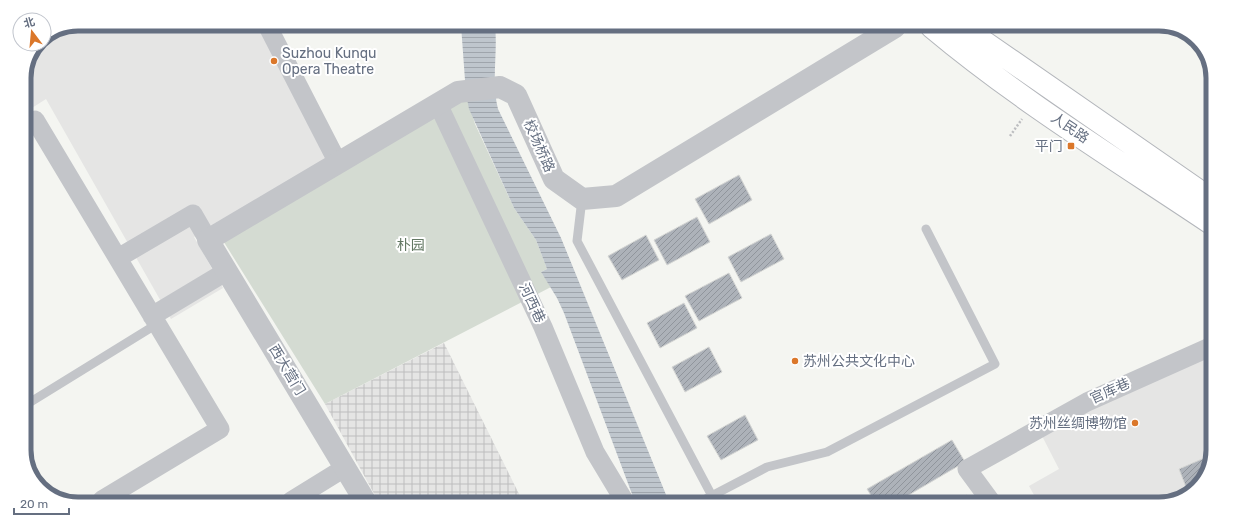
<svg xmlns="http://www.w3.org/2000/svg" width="1237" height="528" font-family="Rubik,'Noto Sans SC',sans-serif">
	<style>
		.built { fill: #e5e5e4 }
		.industrial { fill: url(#industrial-grid) }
		.green { fill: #d4dbd2 }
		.water { fill: url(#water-rules) }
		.building { fill: url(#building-hatch); stroke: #d5d6d4 }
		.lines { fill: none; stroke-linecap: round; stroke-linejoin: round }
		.primary-casing { stroke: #b3b6bb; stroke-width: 24 }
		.path { stroke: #bcbdc0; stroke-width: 2.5; stroke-dasharray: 2 2; stroke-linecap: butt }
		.service { stroke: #c3c5c9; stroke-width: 9 }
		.minor { stroke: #c3c5c9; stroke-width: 19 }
		.tertiary { stroke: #c3c5c9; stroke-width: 22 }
		.primary { stroke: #fff; stroke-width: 22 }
		.poi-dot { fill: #db772a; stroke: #fff; stroke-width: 1.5 }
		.labels { text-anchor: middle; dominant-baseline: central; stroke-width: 4; stroke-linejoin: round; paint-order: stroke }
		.poi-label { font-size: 14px; fill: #656f81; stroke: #fff; text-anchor: start }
		.street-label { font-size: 14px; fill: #656f81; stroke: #fff }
		.park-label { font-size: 14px; fill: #637863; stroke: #fff }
		.rim { fill: none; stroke: #656f81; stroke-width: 5 }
	</style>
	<defs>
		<pattern id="industrial-grid" width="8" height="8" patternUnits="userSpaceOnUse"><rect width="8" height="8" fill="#e5e5e4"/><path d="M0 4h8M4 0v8" fill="none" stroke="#bdbebe"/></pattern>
		<pattern id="water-rules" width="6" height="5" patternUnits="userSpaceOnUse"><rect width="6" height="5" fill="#bfc6cd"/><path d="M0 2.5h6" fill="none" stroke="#9fa5ac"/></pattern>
		<pattern id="building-hatch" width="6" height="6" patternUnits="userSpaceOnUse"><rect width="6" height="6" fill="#adb2b9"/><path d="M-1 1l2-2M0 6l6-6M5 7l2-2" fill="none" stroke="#90959c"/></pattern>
	</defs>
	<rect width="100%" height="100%" fill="#f4f5f1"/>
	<!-- built -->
	<path class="built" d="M 78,24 L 268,25 L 338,151 L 194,237 L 223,288 L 171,319 L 46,99 L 24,113 L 24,74 L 38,44 L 44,44 L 44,38 Z
		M 1210,354 L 1209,471 L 1189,495 L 1160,504 L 1039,504 L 1029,486 L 1059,469 L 1041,434 Z"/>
	<!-- industrial -->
	<path class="industrial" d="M 444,343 L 523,502 L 378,501 L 325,404 Z"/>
	<!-- green -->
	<path class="green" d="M 466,94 L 475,124 L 514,208 L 536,240 L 547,269 L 541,272 L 551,287 L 325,404 L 222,239 Z"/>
	<!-- water -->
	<path class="water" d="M 461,25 L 495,26 C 498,53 491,82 498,109 L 561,238 L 669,502 L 635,502 L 564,313 L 557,298 L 541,272 L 547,269 L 536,240 L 514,208 L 469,109 L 466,94 Z"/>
	<!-- building -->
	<path class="building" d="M 739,175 L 752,200 L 709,224 L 695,199 Z
		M 697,217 L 710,242 L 667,265 L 654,240 Z
		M 771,234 L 784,259 L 741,282 L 728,257 Z
		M 646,235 L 659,260 L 622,280 L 608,256 Z
		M 729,273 L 742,298 L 699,321 L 685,296 Z
		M 684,303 L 697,328 L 660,348 L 647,323 Z
		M 709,347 L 722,372 L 685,392 L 672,367 Z
		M 745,415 L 758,440 L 721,460 L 707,436 Z
		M 952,440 L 965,462 L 895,503 L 876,503 L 867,489 Z
		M 1209,456 L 1209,471 L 1189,495 L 1179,469 Z
		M 967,495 L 972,503 L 953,503 Z"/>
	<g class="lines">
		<!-- primary casing -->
		<g class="primary-casing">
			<path id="primary" d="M 932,27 C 1019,100 1117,160 1211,223
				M 966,27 L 984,42 L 1212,200"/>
		</g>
		<!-- path -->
		<path class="path" d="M 1010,136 L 1022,119"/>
		<!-- service -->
		<path class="service" d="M 582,199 L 577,241 L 712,496
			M 24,406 L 157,324
			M 700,502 L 767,467 L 827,452 L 995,364 L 926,229"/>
		<!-- minor -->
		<path class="minor" d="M 267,25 L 338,163
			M 438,104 L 543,327 L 595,452 L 625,502
			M 24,127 L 35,120 L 220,429 L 102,500
			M 118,258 L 193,214 L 208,240
			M 152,316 L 227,271
			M 291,501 L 346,467
			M 992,503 L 967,469 L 1087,402 L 1210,347"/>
		<!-- tertiary -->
		<path class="tertiary" d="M 365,501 L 208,240 L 458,92 L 500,87 L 516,95 L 554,179 L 582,199 L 616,196 L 895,27"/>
		<!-- primary -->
		<use href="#primary" class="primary"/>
	</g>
	<!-- markers -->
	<g class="poi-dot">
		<circle cx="274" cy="61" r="4"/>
		<rect x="1067" y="142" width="8" height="8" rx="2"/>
		<circle cx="795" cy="361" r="4"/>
		<circle cx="1135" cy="423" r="4"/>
	</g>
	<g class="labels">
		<!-- poi labels -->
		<g class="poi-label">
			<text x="282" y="53">Suzhou Kunqu<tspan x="282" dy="16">Opera Theatre</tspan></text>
			<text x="1063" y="146" text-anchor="end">平门</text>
			<text x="803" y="361">苏州公共文化中心</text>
			<text x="1127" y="423" text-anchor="end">苏州丝绸博物馆</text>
		</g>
		<!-- street labels -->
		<g class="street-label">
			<text transform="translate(1070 128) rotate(34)">人民路</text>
			<text transform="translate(539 146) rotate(66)">校场桥路</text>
			<text transform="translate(532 303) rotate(65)">河西巷</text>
			<text transform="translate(287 370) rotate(59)">西大营门</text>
			<text transform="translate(1110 391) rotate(-24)">官库巷</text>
		</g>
		<!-- park labels -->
		<g class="park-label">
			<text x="411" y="245">朴园</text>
		</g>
	</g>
	<!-- crop -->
	<path d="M0 0H1237V528H0ZM78 31H1159A47 47 0 0 1 1206 78V450A47 47 0 0 1 1159 497H78A47 47 0 0 1 31 450V78A47 47 0 0 1 78 31Z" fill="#fff" fill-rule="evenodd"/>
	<path class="rim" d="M78 31H1159A47 47 0 0 1 1206 78V450A47 47 0 0 1 1159 497H78A47 47 0 0 1 31 450V78A47 47 0 0 1 78 31Z"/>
	<!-- north arrow -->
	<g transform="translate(32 32) rotate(344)"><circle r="19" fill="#ffffff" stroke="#c1c5cd"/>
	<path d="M0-3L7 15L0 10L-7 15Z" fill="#db772a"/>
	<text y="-6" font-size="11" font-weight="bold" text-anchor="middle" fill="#656f81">北</text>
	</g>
	<!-- scale -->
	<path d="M14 508v6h55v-6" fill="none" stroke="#656f81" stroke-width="2"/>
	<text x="20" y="508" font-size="12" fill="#656f81" stroke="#ffffff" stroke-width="3" paint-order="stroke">20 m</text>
</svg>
